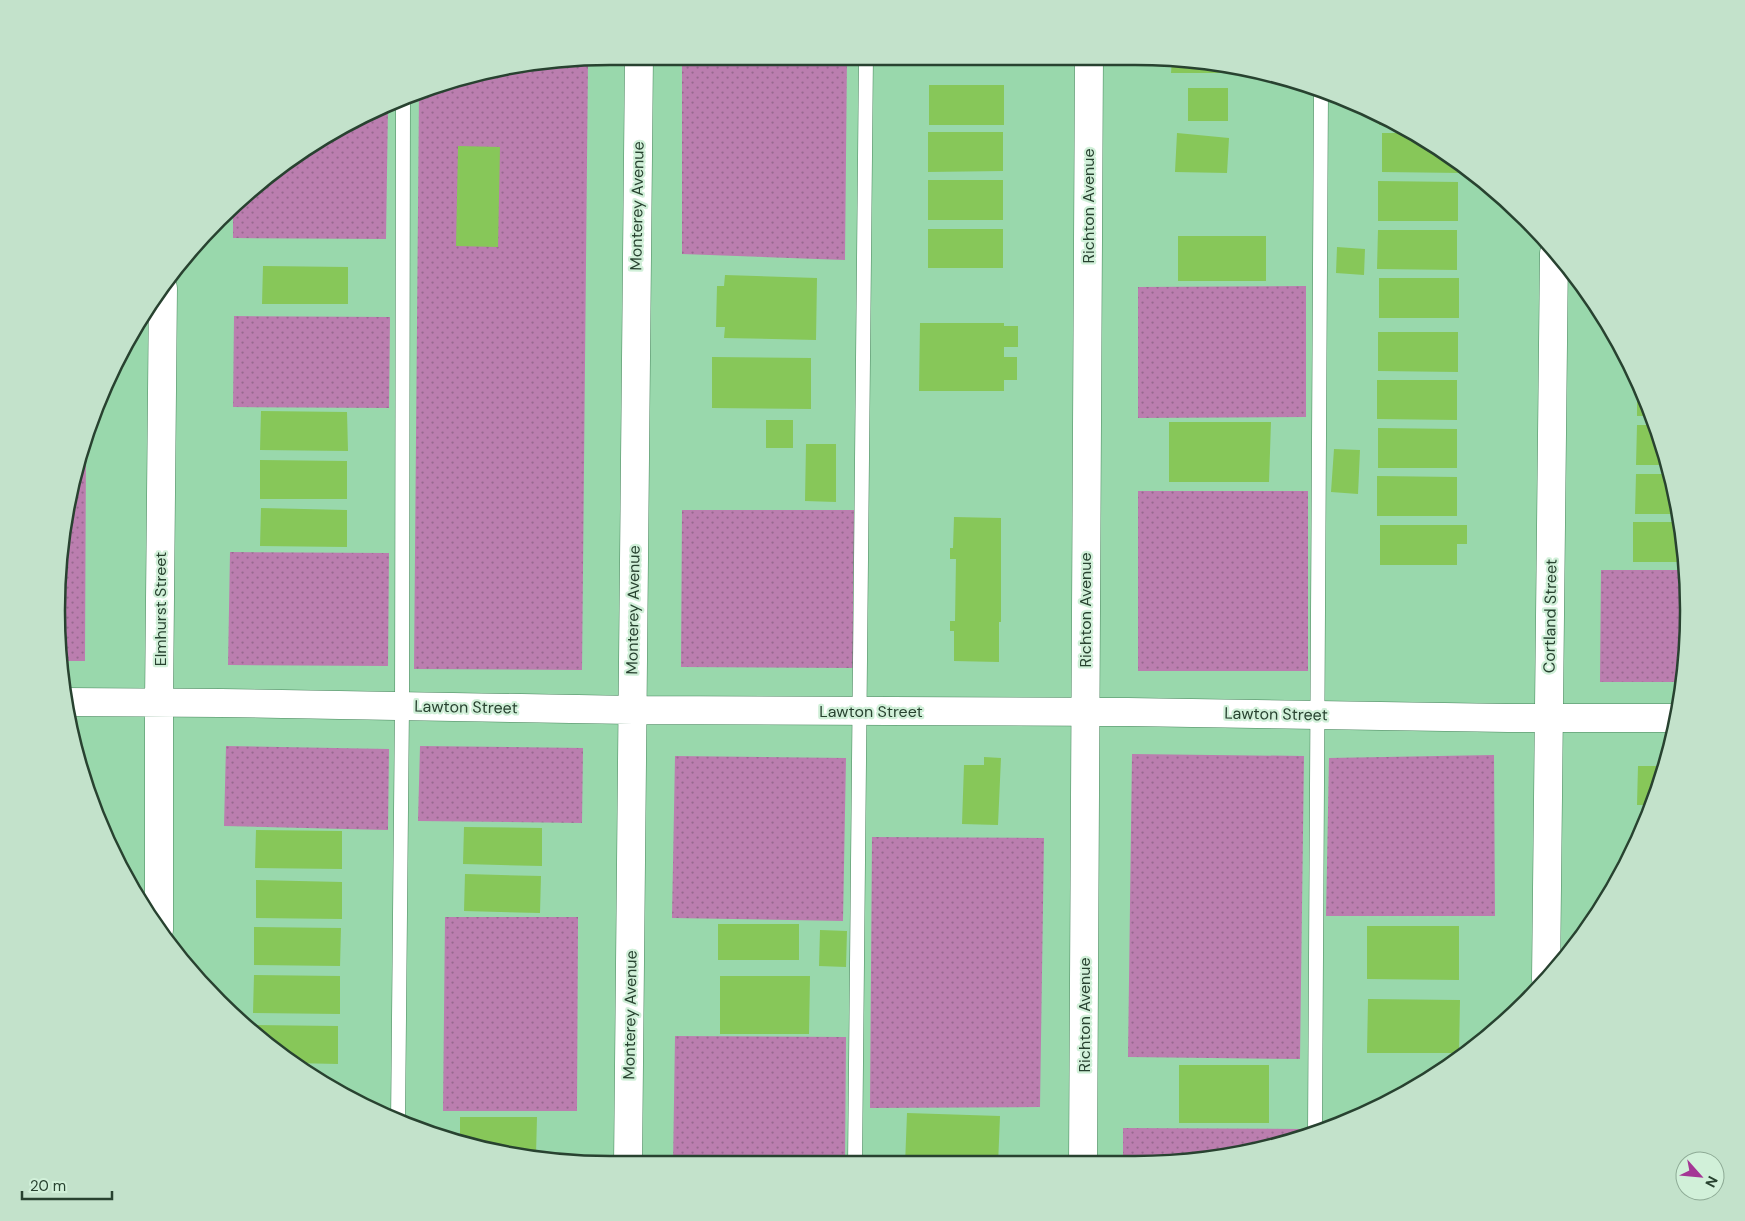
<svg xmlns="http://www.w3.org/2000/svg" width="1745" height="1221" font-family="'DM Sans',sans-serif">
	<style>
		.grass { fill: url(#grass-dots) }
		.building { fill: #87c759 }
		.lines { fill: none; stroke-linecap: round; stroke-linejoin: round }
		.lane-casing { stroke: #48845c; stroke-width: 15 }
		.street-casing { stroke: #48845c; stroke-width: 29 }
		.lane { stroke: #fff; stroke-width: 14 }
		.street { stroke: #fff; stroke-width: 28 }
		.labels { text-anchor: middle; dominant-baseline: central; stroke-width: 4.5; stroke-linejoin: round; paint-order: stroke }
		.street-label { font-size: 16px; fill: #284230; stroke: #d1f0d9 }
		.rim { fill: none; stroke: #284230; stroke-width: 2.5 }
	</style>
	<defs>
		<pattern id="grass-dots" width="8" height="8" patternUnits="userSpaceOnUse" patternTransform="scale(1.25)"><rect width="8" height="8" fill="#bb7eaf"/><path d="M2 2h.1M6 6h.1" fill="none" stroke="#98698f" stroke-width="1.8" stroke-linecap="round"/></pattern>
	</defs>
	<rect width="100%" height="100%" fill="#99d8ac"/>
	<!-- grass -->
	<path class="grass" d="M 682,56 L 847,56 L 845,260 L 682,254 Z
		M 588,59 L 582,670 L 414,669 L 419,93 L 467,75 Z
		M 388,105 L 386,239 L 233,238 L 233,210 L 303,150 L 366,113 Z
		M 1306,286 L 1306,417 L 1138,418 L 1138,287 Z
		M 234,316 L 390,317 L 389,408 L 233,407 Z
		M 86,445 L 85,661 L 59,661 L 57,646 L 61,538 Z
		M 1138,491 L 1308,491 L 1308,671 L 1138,671 Z
		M 682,510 L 854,510 L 853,668 L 681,667 Z
		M 230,552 L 389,553 L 388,666 L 228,665 Z
		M 1601,570 L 1685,570 L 1689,611 L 1682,682 L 1600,682 Z
		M 226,746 L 389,749 L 388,830 L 224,826 Z
		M 420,746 L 583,748 L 582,823 L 418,821 Z
		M 1132,754 L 1304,756 L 1300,1059 L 1128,1057 Z
		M 1494,755 L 1495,916 L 1326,916 L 1329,758 Z
		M 675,756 L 846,758 L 843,921 L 672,918 Z
		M 872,837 L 1044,838 L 1040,1107 L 870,1108 Z
		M 445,917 L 578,917 L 577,1111 L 443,1111 Z
		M 675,1036 L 846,1037 L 845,1165 L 673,1165 Z
		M 1123,1128 L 1302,1129 L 1302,1134 L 1242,1154 L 1123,1165 Z"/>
	<!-- building -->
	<path class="building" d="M 1172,60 L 1242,67 L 1260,73 L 1171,73 Z
		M 929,85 L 1004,85 L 1004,125 L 929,125 Z
		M 1188,88 L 1228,88 L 1228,121 L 1188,121 Z
		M 1379,113 L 1380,114 L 1398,125 L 1379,125 Z
		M 928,132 L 1003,132 L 1003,171 L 928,172 Z
		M 1177,133 L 1229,138 L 1227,173 L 1175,172 Z
		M 1382,133 L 1411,133 L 1462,164 L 1462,173 L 1382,172 Z
		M 458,146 L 500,147 L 498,247 L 456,246 Z
		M 928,180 L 1003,180 L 1003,220 L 928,220 Z
		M 1378,181 L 1458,182 L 1458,221 L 1378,221 Z
		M 928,229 L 1003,229 L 1003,268 L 928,268 Z
		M 1378,230 L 1457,230 L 1457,270 L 1377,269 Z
		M 1178,236 L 1266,236 L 1266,281 L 1178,281 Z
		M 1337,247 L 1365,249 L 1364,275 L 1336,273 Z
		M 263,266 L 348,267 L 348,304 L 262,304 Z
		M 725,275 L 817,278 L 816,340 L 724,338 L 725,327 L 716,327 L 717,286 L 724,286 Z
		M 1379,278 L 1459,278 L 1459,318 L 1379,318 Z
		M 920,323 L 1004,323 L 1004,326 L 1018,326 L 1018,347 L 1004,347 L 1004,357 L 1017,357 L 1017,380 L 1004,380 L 1004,391 L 919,391 Z
		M 1378,332 L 1458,332 L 1458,372 L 1378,371 Z
		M 712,357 L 811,358 L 811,409 L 712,408 Z
		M 1377,380 L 1457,380 L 1457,420 L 1377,419 Z
		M 1637,381 L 1647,399 L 1652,416 L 1637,416 Z
		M 261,411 L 347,412 L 348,451 L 260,450 Z
		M 766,420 L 793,420 L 793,448 L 766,448 Z
		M 1169,422 L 1271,422 L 1269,482 L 1169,482 Z
		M 1637,425 L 1655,425 L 1667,465 L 1636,465 Z
		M 1378,428 L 1457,429 L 1457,468 L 1378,468 Z
		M 806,444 L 836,444 L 836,502 L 805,501 Z
		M 1334,449 L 1360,450 L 1358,494 L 1331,492 Z
		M 260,460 L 347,461 L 347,499 L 260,499 Z
		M 1636,474 L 1670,474 L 1678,503 L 1679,514 L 1635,514 Z
		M 1377,476 L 1457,477 L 1457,516 L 1377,516 Z
		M 261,508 L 347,510 L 347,547 L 260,546 Z
		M 954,517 L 1001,518 L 1001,622 L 999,622 L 999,662 L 954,661 L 954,631 L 950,631 L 950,621 L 955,621 L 956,559 L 950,559 L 950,548 L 953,548 Z
		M 1633,522 L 1680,522 L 1684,562 L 1633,562 Z
		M 1380,525 L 1467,525 L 1467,544 L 1457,544 L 1457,565 L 1380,565 Z
		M 984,757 L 1001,758 L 998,825 L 962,824 L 964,765 L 984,765 Z
		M 1638,766 L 1664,766 L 1652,805 L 1637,805 Z
		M 464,827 L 542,828 L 542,866 L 463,864 Z
		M 256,830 L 342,831 L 342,869 L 255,868 Z
		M 465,874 L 541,876 L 540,913 L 464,911 Z
		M 256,880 L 342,882 L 342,919 L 256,918 Z
		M 718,924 L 799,924 L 799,960 L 718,960 Z
		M 1367,926 L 1459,926 L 1459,980 L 1367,979 Z
		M 254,927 L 341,928 L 340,966 L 254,965 Z
		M 820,930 L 847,931 L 846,967 L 819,966 Z
		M 254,975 L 340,976 L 340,1014 L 253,1013 Z
		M 720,976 L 810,976 L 809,1034 L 720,1034 Z
		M 1368,999 L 1460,1000 L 1459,1053 L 1367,1053 Z
		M 252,1025 L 338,1026 L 338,1064 L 293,1063 L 252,1030 Z
		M 1179,1065 L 1269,1065 L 1269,1123 L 1179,1123 Z
		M 907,1113 L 1000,1116 L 998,1165 L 905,1165 Z
		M 460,1117 L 537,1117 L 536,1155 L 502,1154 L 460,1141 Z"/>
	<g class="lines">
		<!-- lane casing -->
		<g class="lane-casing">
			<path id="lane" d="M 398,1122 L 402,706 L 403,99
				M 1315,1130 L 1321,93
				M 855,1165 L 866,56"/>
		</g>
		<!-- street casing -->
		<g class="street-casing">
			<path id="street" d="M 65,702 L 221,703 L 633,710 L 1128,712 L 1508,718 L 1678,718
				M 159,930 L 159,702 L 163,288
				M 1546,979 L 1554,253
				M 628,1165 L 639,56
				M 1083,1165 L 1089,56"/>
		</g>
		<!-- lane -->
		<use href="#lane" class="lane"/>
		<!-- street -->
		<use href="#street" class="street"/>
	</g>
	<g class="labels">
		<!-- street labels -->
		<g class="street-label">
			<text transform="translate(637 206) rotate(-89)">Monterey Avenue</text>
			<text transform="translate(1088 206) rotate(-90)">Richton Avenue</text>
			<text transform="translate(160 609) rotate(-90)">Elmhurst Street</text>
			<text transform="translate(633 610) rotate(-89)">Monterey Avenue</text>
			<text transform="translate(1085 610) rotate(-90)">Richton Avenue</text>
			<text transform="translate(1550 616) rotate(-89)">Cortland Street</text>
			<text transform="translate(466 707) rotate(1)">Lawton Street</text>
			<text x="871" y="711">Lawton Street</text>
			<text transform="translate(1276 714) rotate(1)">Lawton Street</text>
			<text transform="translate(630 1015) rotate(-89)">Monterey Avenue</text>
			<text transform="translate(1084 1015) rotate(-90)">Richton Avenue</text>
		</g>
	</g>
	<!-- crop -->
	<path d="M0 0H1745V1221H0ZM610 65H1135A545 545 0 0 1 1680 610V611A545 545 0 0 1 1135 1156H610A545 545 0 0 1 65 611V610A545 545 0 0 1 610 65Z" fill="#c3e2cb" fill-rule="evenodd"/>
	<path class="rim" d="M610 65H1135A545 545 0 0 1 1680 610V611A545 545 0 0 1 1135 1156H610A545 545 0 0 1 65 611V610A545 545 0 0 1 610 65Z"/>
	<!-- north arrow -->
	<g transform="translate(1700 1176) rotate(117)"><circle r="24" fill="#d1f0d9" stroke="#8daa95"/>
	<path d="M0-4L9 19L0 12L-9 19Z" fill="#a43695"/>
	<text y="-8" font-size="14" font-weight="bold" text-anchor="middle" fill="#284230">N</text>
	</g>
	<!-- scale -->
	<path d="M22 1191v8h90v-8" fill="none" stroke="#284230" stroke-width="2.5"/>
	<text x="30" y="1191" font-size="15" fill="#284230" stroke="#d1f0d9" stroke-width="4" paint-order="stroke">20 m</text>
</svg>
